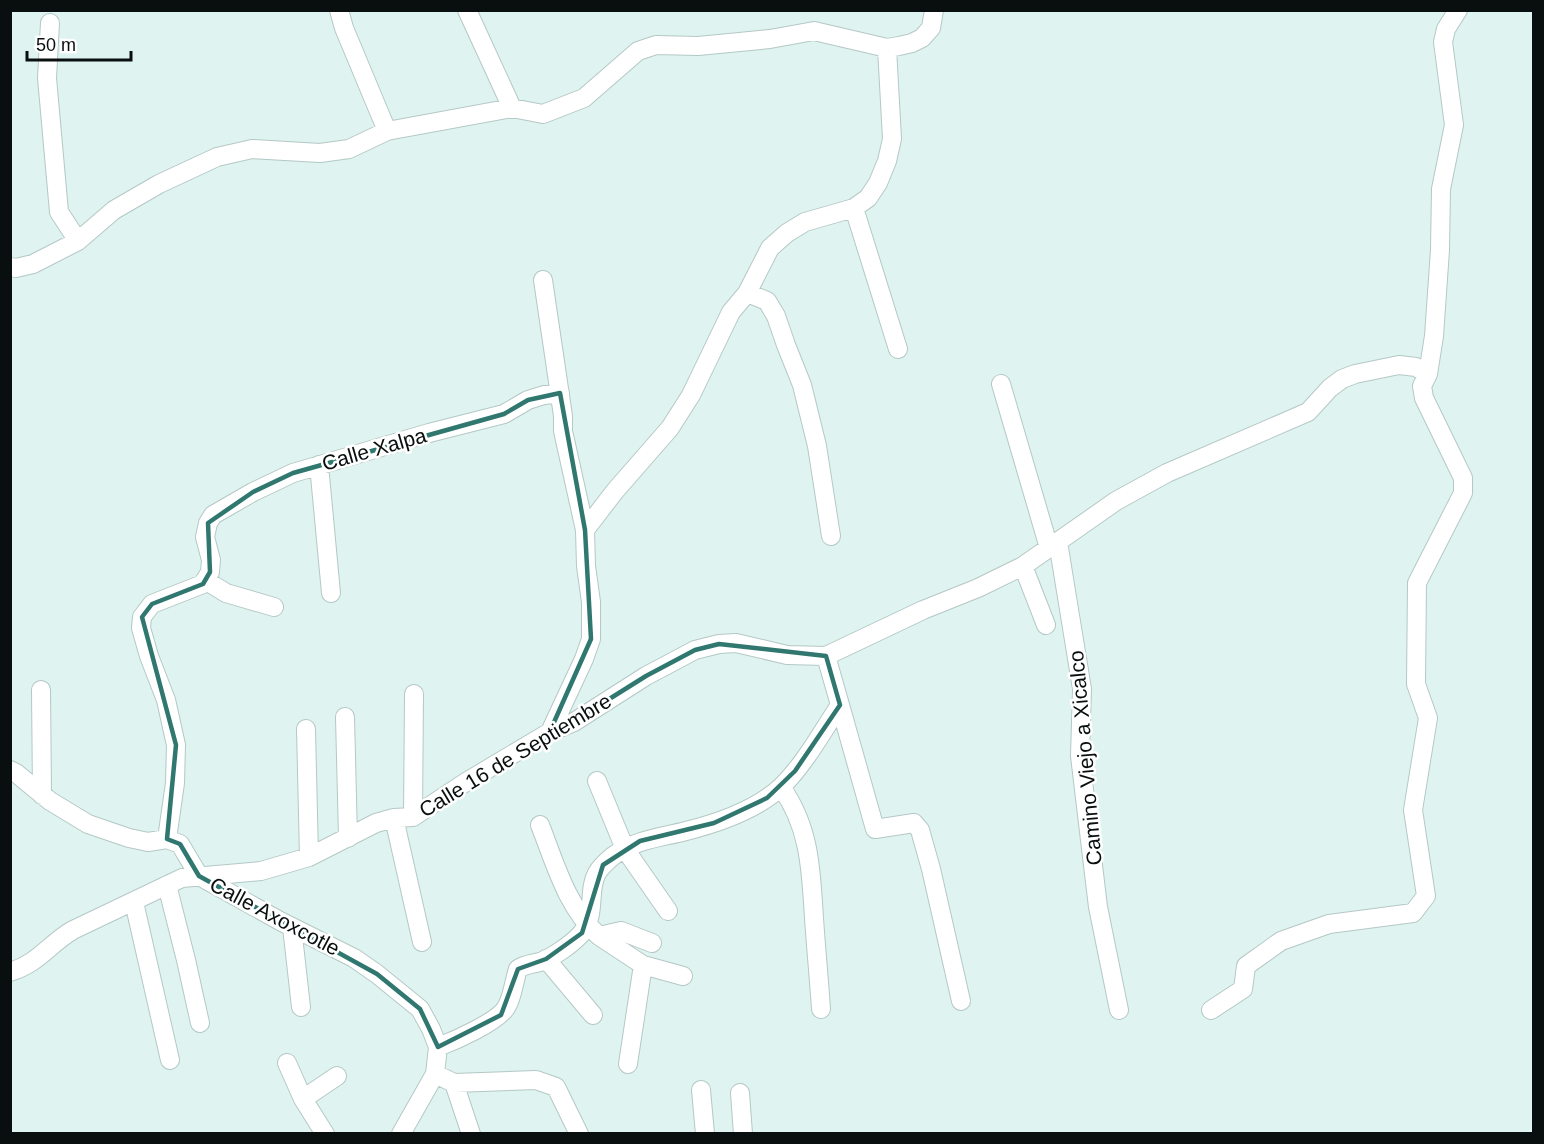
<svg xmlns="http://www.w3.org/2000/svg" width="1544" height="1144" font-family="Arial,sans-serif">
	<style>
		.lines { fill: none; stroke-linecap: round; stroke-linejoin: round }
		.minor-casing { stroke: #b4c8c5; stroke-width: 20 }
		.minor { stroke: #fff; stroke-width: 18 }
		.marked { fill: none; stroke: #2f776f; stroke-width: 4.5; stroke-linejoin: round }
		.labels { text-anchor: middle; dominant-baseline: central; stroke-width: 5; stroke-linejoin: round; paint-order: stroke }
		.street-label { font-size: 21px; fill: #080f0e; stroke: #fff }
	</style>
	<rect width="100%" height="100%" fill="#dff4f0"/>
	<g class="lines">
		<!-- minor casing -->
		<g class="minor-casing">
			<path id="minor" d="M 339,10 L 344,28 L 387,131
				M 467,10 L 512,108
				M 50,23 L 47,78 L 59,212 L 78,241
				M 854,208 L 898,349
				M 10,267 L 16,268 L 33,264 L 78,241 L 114,210 L 159,184 L 217,157 L 252,149 L 320,153 L 349,149 L 387,131 L 512,108 L 543,114 L 584,98 L 638,51 L 656,45 L 698,46 L 719,44 L 770,39 L 814,31 L 887,48 L 899,46 L 912,43 L 922,38 L 931,28 L 934,10
				M 543,280 L 563,416 L 563,431 L 585,530 L 586,566 L 591,602 L 591,639 L 584,659 L 550,732
				M 747,293 L 767,301 L 776,316 L 786,345 L 802,385 L 817,446 L 831,536
				M 1001,384 L 1049,548
				M 319,465 L 331,593
				M 585,530 L 615,491 L 670,428 L 691,395 L 731,312 L 747,293 L 770,248 L 787,233 L 805,222 L 854,208 L 868,198 L 878,183 L 887,161 L 892,139 L 887,48
				M 1058,542 L 1082,689 L 1080,756 L 1098,907 L 1119,1010
				M 1023,566 L 1046,625
				M 205,580 L 226,593 L 274,607
				M 41,690 L 42,795
				M 840,705 L 875,829 L 914,823 L 920,830 L 931,869 L 961,1001
				M 345,717 L 348,838
				M 306,729 L 309,857
				M 10,770 L 16,773 L 50,801 L 88,824 L 129,838 L 148,842 L 167,839 L 180,844 L 199,876 L 280,921 L 354,958 L 377,974 L 420,1009 L 431,1029 L 438,1047 L 435,1074 L 401,1134
				M 597,781 L 625,849 L 668,911
				M 781,787 C 810,827 811,870 814,918 C 816,948 819,979 821,1009
				M 413,817 L 414,694
				M 394,818 L 422,942
				M 540,825 C 555,863 567,908 599,936 L 621,931 L 652,943
				M 167,839 L 175,783 L 176,745 L 166,700 L 149,656 L 141,628 L 142,617 L 152,604 L 203,584 L 210,572 L 211,560 L 205,537 L 208,523 L 213,515 L 253,492 L 293,473 L 429,433 L 504,414 L 528,400 L 544,395 L 560,393
				M 167,885 L 186,960 L 200,1023
				M 134,902 L 170,1060
				M 292,927 L 301,1007
				M 599,936 L 643,965
				M 546,959 L 593,1015
				M 10,972 C 39,963 49,944 73,930 L 182,878 L 261,871 L 309,857 L 376,823 L 394,818 L 413,817 L 466,782 L 550,732 L 574,722 L 646,676 L 695,650 L 719,644 L 736,643 L 787,655 L 826,656 L 923,610 L 978,588 L 1023,566 L 1116,501 L 1167,473 L 1308,412 L 1330,388 L 1342,379 L 1355,374 L 1399,365 L 1416,367 L 1428,374
				M 1211,1010 L 1243,989 L 1246,966 L 1281,941 L 1329,924 L 1413,913 L 1426,896 L 1413,810 L 1428,718 L 1416,684 L 1417,583 L 1463,493 L 1463,478 L 1424,398 L 1422,386 L 1428,374 L 1434,336 L 1440,250 L 1441,189 L 1454,125 L 1443,42 L 1446,29 L 1458,10
				M 438,1047 C 454,1041 500,1021 507,1006 C 513,995 514,981 518,969 C 525,964 532,964 540,962 C 552,958 572,944 581,934 C 597,915 587,891 597,873 C 601,866 607,861 613,856 C 637,839 659,838 686,831 C 718,823 756,810 781,787 C 804,765 822,732 840,705 L 826,656
				M 287,1063 L 303,1099
				M 628,1064 L 643,965 L 683,976
				M 435,1074 L 454,1083 L 536,1080 L 556,1087 L 579,1134
				M 454,1083 L 471,1134
				M 701,1090 L 705,1134
				M 740,1093 L 743,1134
				M 325,1134 L 303,1099 L 337,1076"/>
		</g>
		<!-- minor -->
		<use href="#minor" class="minor"/>
	</g>
	<!-- marked area -->
	<path class="marked" d="M 560,393 L 585,530 L 591,639 L 547,738 L 646,676 L 695,650 L 719,644 L 826,656 L 840,705 L 795,771 L 767,798 L 714,823 L 640,841 L 603,865 L 582,933 L 546,959 L 518,969 L 501,1015 L 438,1047 L 420,1009 L 377,974 L 199,876 L 180,844 L 167,839 L 176,745 L 142,617 L 152,604 L 203,584 L 210,572 L 208,523 L 253,492 L 293,473 L 504,414 L 528,400 Z"/>
	<g class="labels">
		<!-- street labels -->
		<g class="street-label">
			<text transform="translate(374 449) rotate(-16)">Calle Xalpa</text>
			<text transform="translate(515 755) rotate(-31)">Calle 16 de Septiembre</text>
			<text transform="translate(1085 758) rotate(-95)">Camino Viejo a Xicalco</text>
			<text transform="translate(275 916) rotate(28)">Calle Axoxcotle</text>
		</g>
	</g>
	<!-- border -->
	<rect width="1544" height="1144" fill="none" stroke="#080f0e" stroke-width="24"/>
	<!-- scale -->
	<path d="M27 51v9h104v-9" fill="none" stroke="#080f0e" stroke-width="3"/>
	<text x="36" y="51" font-size="18" fill="#080f0e" stroke="#ffffff" stroke-width="4.5" paint-order="stroke">50 m</text>
</svg>
